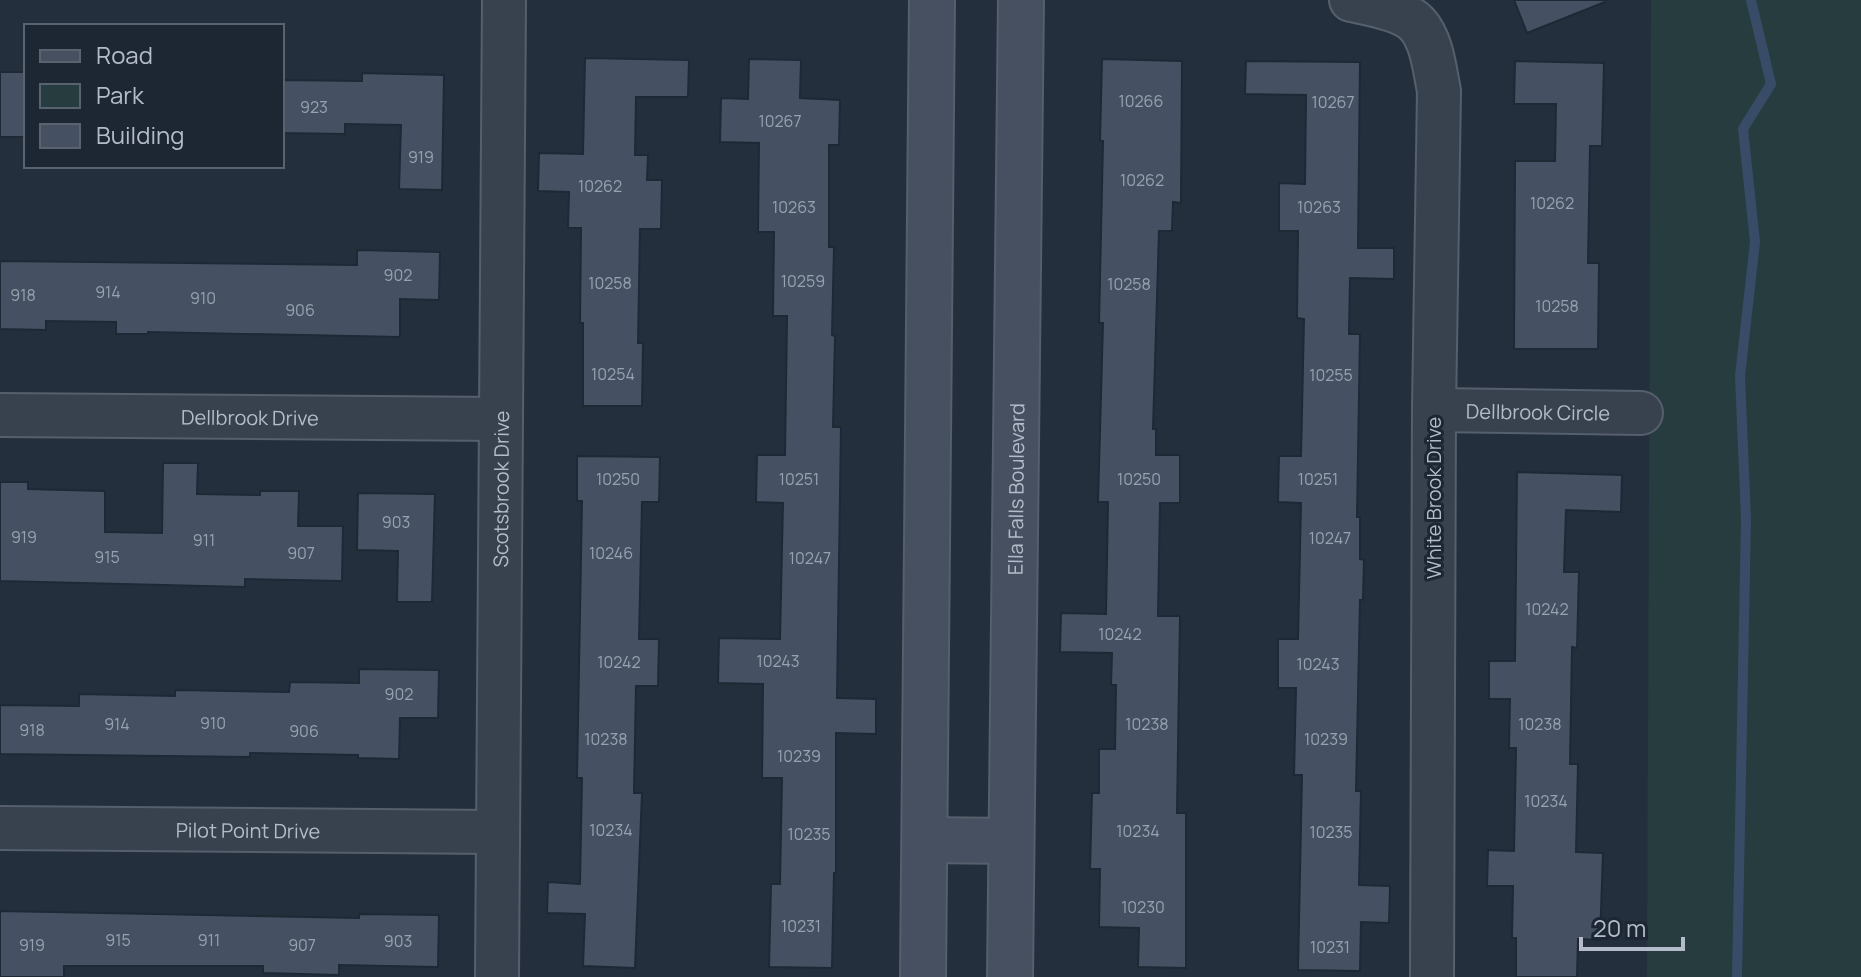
<svg xmlns="http://www.w3.org/2000/svg" width="1861" height="977" font-family="Manrope,sans-serif">
	<style>
		.green { fill: #263c3f }
		.lines { fill: none; stroke-linecap: round; stroke-linejoin: round }
		.stream { stroke: #394c67; stroke-width: 10 }
		.building { fill: #455162; stroke: #1f2835; stroke-width: 2 }
		.street-casing { stroke: #565f6c; stroke-width: 46 }
		.secondary-casing { stroke: #565f6c; stroke-width: 48 }
		.street { stroke: #38414e; stroke-width: 42 }
		.secondary { stroke: #465061; stroke-width: 44 }
		.labels { text-anchor: middle; dominant-baseline: central; stroke-width: 6; stroke-linejoin: round; paint-order: stroke }
		.number-label { font-size: 16px; fill: #98a1af }
		.street-label { font-size: 20px; fill: #b4bcc9; stroke: #1d2633 }
	</style>
	<rect width="100%" height="100%" fill="#242f3e"/>
	<!-- green -->
	<path class="green" d="M 1651,0 L 1861,0 L 1861,977 L 1647,977 Z"/>
	<g class="lines">
		<!-- stream -->
		<path class="stream" d="M 1737,977 L 1746,519 L 1740,376 L 1755,242 L 1743,129 L 1771,84 L 1751,0"/>
	</g>
	<!-- building -->
	<path class="building" d="M 1514,0 L 1605,0 L 1605,2 L 1527,33 Z
		M 585,58 L 689,60 L 688,97 L 636,97 L 635,155 L 648,155 L 647,180 L 662,180 L 661,229 L 640,229 L 638,343 L 643,343 L 642,406 L 583,406 L 583,323 L 580,323 L 581,228 L 568,228 L 569,192 L 538,191 L 539,153 L 583,154 Z
		M 749,59 L 801,60 L 800,98 L 840,100 L 839,145 L 829,145 L 829,247 L 834,247 L 832,335 L 835,336 L 833,427 L 841,427 L 837,698 L 876,699 L 876,734 L 836,733 L 836,873 L 834,873 L 832,968 L 769,967 L 771,884 L 780,884 L 782,778 L 762,778 L 763,684 L 718,683 L 719,638 L 780,639 L 783,503 L 756,502 L 757,455 L 785,455 L 787,316 L 773,316 L 774,232 L 758,232 L 759,143 L 720,142 L 721,98 L 748,99 Z
		M 1102,59 L 1182,61 L 1181,203 L 1173,202 L 1172,231 L 1159,231 L 1153,429 L 1156,429 L 1156,455 L 1180,455 L 1180,503 L 1160,503 L 1158,616 L 1180,616 L 1177,813 L 1186,813 L 1186,968 L 1138,967 L 1139,928 L 1099,927 L 1100,869 L 1090,869 L 1092,793 L 1099,793 L 1099,749 L 1115,749 L 1116,685 L 1111,685 L 1112,653 L 1060,652 L 1061,613 L 1106,614 L 1108,502 L 1098,502 L 1103,323 L 1099,323 L 1103,141 L 1100,141 Z
		M 1246,61 L 1360,62 L 1358,248 L 1394,248 L 1394,279 L 1350,278 L 1349,334 L 1360,334 L 1357,517 L 1360,517 L 1360,559 L 1364,560 L 1363,600 L 1360,600 L 1356,791 L 1361,791 L 1359,885 L 1390,886 L 1389,923 L 1361,922 L 1360,971 L 1298,970 L 1302,775 L 1294,775 L 1296,688 L 1278,688 L 1278,639 L 1298,639 L 1301,503 L 1278,502 L 1279,456 L 1301,456 L 1304,319 L 1297,318 L 1298,231 L 1279,231 L 1279,183 L 1305,184 L 1306,95 L 1245,94 Z
		M 1515,61 L 1604,63 L 1602,146 L 1590,146 L 1588,263 L 1599,263 L 1598,349 L 1514,349 L 1515,161 L 1555,161 L 1556,104 L 1514,104 Z
		M 0,72 L 26,72 L 26,137 L 0,137 Z
		M 362,73 L 444,75 L 442,190 L 399,189 L 401,125 L 345,124 L 345,134 L 282,133 L 282,80 L 362,81 Z
		M 357,250 L 440,252 L 439,300 L 400,299 L 400,337 L 148,332 L 148,334 L 116,334 L 116,322 L 46,321 L 46,330 L 0,329 L 0,261 L 357,265 Z
		M 577,456 L 660,457 L 659,502 L 642,502 L 639,639 L 659,639 L 658,686 L 636,686 L 634,793 L 642,793 L 635,968 L 583,966 L 585,914 L 547,913 L 548,882 L 580,884 L 582,778 L 577,778 L 582,501 L 577,501 Z
		M 163,463 L 198,463 L 197,494 L 260,495 L 260,491 L 299,491 L 298,526 L 343,526 L 342,581 L 245,579 L 245,587 L 0,581 L 0,482 L 28,482 L 28,489 L 105,491 L 105,532 L 162,533 Z
		M 1517,472 L 1622,475 L 1621,512 L 1566,510 L 1564,572 L 1579,572 L 1577,648 L 1572,647 L 1570,764 L 1578,764 L 1576,852 L 1603,853 L 1600,940 L 1578,939 L 1577,977 L 1516,977 L 1516,938 L 1512,938 L 1513,886 L 1487,886 L 1488,850 L 1514,851 L 1516,748 L 1509,748 L 1510,699 L 1489,699 L 1489,661 L 1515,661 Z
		M 358,493 L 435,494 L 432,602 L 397,602 L 398,551 L 357,550 Z
		M 359,669 L 439,670 L 438,718 L 400,718 L 399,759 L 358,758 L 358,755 L 250,753 L 250,757 L 0,754 L 0,705 L 79,706 L 79,694 L 175,696 L 175,690 L 289,692 L 290,682 L 359,683 Z
		M 0,911 L 359,918 L 359,914 L 439,915 L 438,967 L 339,965 L 339,975 L 263,973 L 263,966 L 64,966 L 64,977 L 0,977 Z"/>
	<g class="lines">
		<!-- street casing -->
		<g class="street-casing">
			<g id="street">
				<path d="M 1351,0 C 1370,4 1403,9 1417,24 C 1432,40 1435,71 1439,91 L 1434,410 L 1432,977"/>
				<path id="s1" d="M 1434,410 L 1641,413"/>
				<path id="s2" d="M 0,415 L 500,419"/>
				<path id="s3" d="M 0,828 L 496,832"/>
				<path id="s4" d="M 497,977 L 504,0"/>
			</g>
		</g>
		<!-- secondary casing -->
		<g class="secondary-casing">
			<g id="secondary">
				<path d="M 925,840 L 1010,841"/>
				<path d="M 923,977 L 932,0"/>
				<path id="s5" d="M 1010,977 L 1021,0"/>
			</g>
		</g>
		<!-- street -->
		<use href="#street" class="street"/>
		<!-- secondary -->
		<use href="#secondary" class="secondary"/>
	</g>
	<g class="labels">
		<!-- number labels -->
		<g class="number-label">
			<text x="1141" y="101">10266</text>
			<text x="1333" y="102">10267</text>
			<text x="314" y="107">923</text>
			<text x="780" y="121">10267</text>
			<text x="421" y="157">919</text>
			<text x="1142" y="180">10262</text>
			<text x="600" y="186">10262</text>
			<text x="1552" y="203">10262</text>
			<text x="794" y="207">10263</text>
			<text x="1319" y="207">10263</text>
			<text x="398" y="275">902</text>
			<text x="803" y="281">10259</text>
			<text x="610" y="283">10258</text>
			<text x="1129" y="284">10258</text>
			<text x="108" y="292">914</text>
			<text x="23" y="295">918</text>
			<text x="203" y="298">910</text>
			<text x="1557" y="306">10258</text>
			<text x="300" y="310">906</text>
			<text x="613" y="374">10254</text>
			<text x="1331" y="375">10255</text>
			<text x="618" y="479">10250</text>
			<text x="799" y="479">10251</text>
			<text x="1139" y="479">10250</text>
			<text x="1318" y="479">10251</text>
			<text x="396" y="522">903</text>
			<text x="24" y="537">919</text>
			<text x="1330" y="538">10247</text>
			<text x="204" y="540">911</text>
			<text x="301" y="553">907</text>
			<text x="611" y="553">10246</text>
			<text x="107" y="557">915</text>
			<text x="810" y="558">10247</text>
			<text x="1547" y="609">10242</text>
			<text x="1120" y="634">10242</text>
			<text x="778" y="661">10243</text>
			<text x="619" y="662">10242</text>
			<text x="1318" y="664">10243</text>
			<text x="399" y="694">902</text>
			<text x="213" y="723">910</text>
			<text x="117" y="724">914</text>
			<text x="1147" y="724">10238</text>
			<text x="1540" y="724">10238</text>
			<text x="32" y="730">918</text>
			<text x="304" y="731">906</text>
			<text x="606" y="739">10238</text>
			<text x="1326" y="739">10239</text>
			<text x="799" y="756">10239</text>
			<text x="1546" y="801">10234</text>
			<text x="611" y="830">10234</text>
			<text x="1138" y="831">10234</text>
			<text x="1331" y="832">10235</text>
			<text x="809" y="834">10235</text>
			<text x="1143" y="907">10230</text>
			<text x="801" y="926">10231</text>
			<text x="118" y="940">915</text>
			<text x="209" y="940">911</text>
			<text x="398" y="941">903</text>
			<text x="32" y="945">919</text>
			<text x="302" y="945">907</text>
			<text x="1330" y="947">10231</text>
		</g>
		<!-- street labels -->
		<g class="street-label">
			<text stroke="none"><textPath href="#s1" startOffset="104">Dellbrook Circle</textPath></text>
			<text stroke="none"><textPath href="#s2" startOffset="250">Dellbrook Drive</textPath></text>
			<text stroke="none"><textPath href="#s4" startOffset="488">Scotsbrook Drive</textPath></text>
			<text stroke="none"><textPath href="#s5" startOffset="488">Ella Falls Boulevard</textPath></text>
			<text transform="translate(1433 498) rotate(-90)">White Brook Drive</text>
			<text stroke="none"><textPath href="#s3" startOffset="248">Pilot Point Drive</textPath></text>
		</g>
	</g>
	<!-- legend -->
	<rect x="24" y="24" width="260" height="144" fill="#1d2633" stroke="#59626f" stroke-width="2"/>
	<rect x="40" y="50" width="40" height="12" fill="#465061" stroke="#59626f" stroke-width="2"/>
	<text x="96" y="64" font-size="24" fill="#b4bcc9">Road</text>
	<rect x="40" y="84" width="40" height="24" fill="#263c3f" stroke="#59626f" stroke-width="2"/>
	<text x="96" y="104" font-size="24" fill="#b4bcc9">Park</text>
	<rect x="40" y="124" width="40" height="24" fill="#455162" stroke="#59626f" stroke-width="2"/>
	<text x="96" y="144" font-size="24" fill="#b4bcc9">Building</text>
	<!-- scale -->
	<path d="M1581 937v12h102v-12" fill="none" stroke="#b4bcc9" stroke-width="4"/>
	<text x="1593" y="937" font-size="24" fill="#b4bcc9" stroke="#1d2633" stroke-width="6" paint-order="stroke">20 m</text>
</svg>
